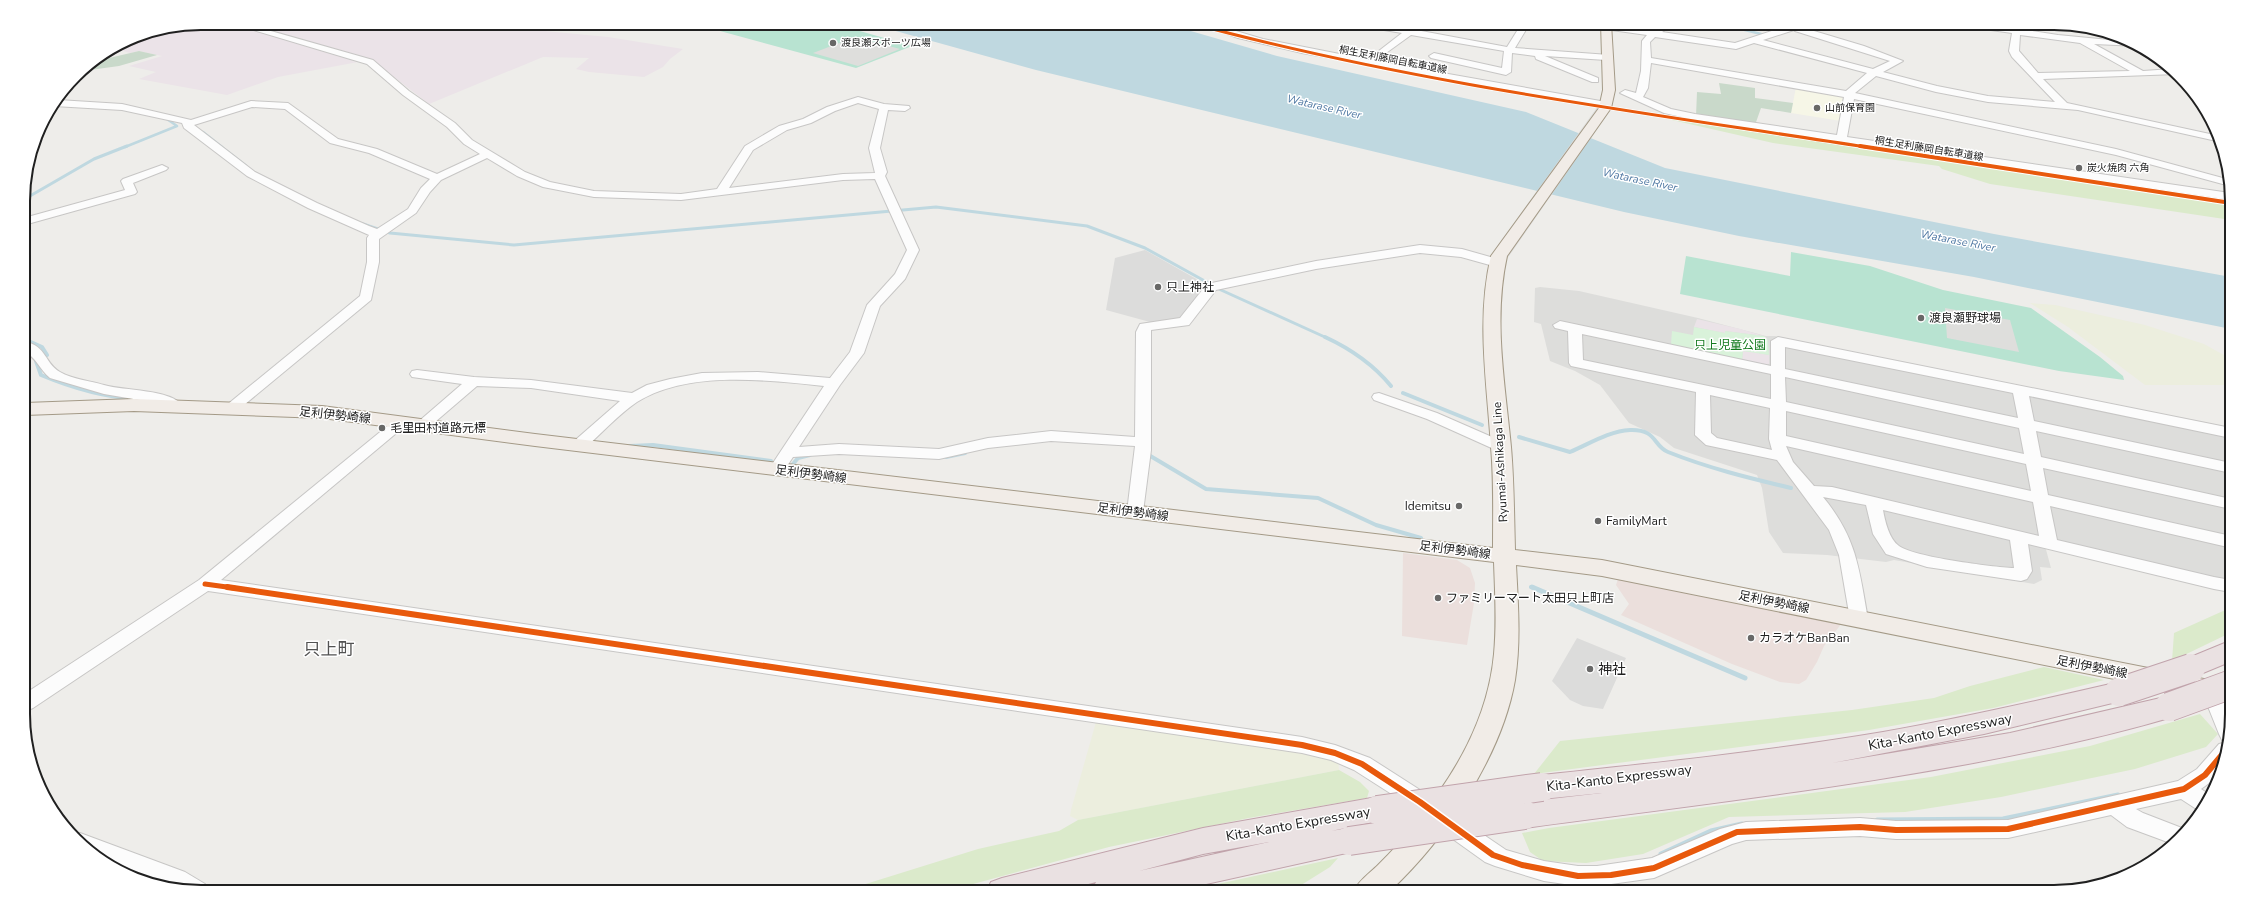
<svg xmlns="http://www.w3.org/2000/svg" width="2255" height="915" font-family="'Nunito Sans','Noto Sans JP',sans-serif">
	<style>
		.residential { fill: #dddddb }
		.commercial { fill: #ebdfdc }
		.industrial { fill: #ebe3e8 }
		.education { fill: #f6f6e7 }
		.religious { fill: #dcdcdb }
		.farmland { fill: #eceede }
		.grass { fill: #dbeacb }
		.cemetery { fill: #c9d9ca }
		.park { fill: #d9f2da }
		.pitch { fill: #b8e3d1 }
		.parking { fill: #dededc }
		.water { fill: #bfd8e0 }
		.pier { fill: #dddddc }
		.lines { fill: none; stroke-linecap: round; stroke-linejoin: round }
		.stream-far3 { stroke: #bfd8e0; stroke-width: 2.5 }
		.stream-far2 { stroke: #bfd8e0; stroke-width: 3 }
		.stream-far1 { stroke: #bfd8e0; stroke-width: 4 }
		.stream { stroke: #bfd8e0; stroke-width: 5 }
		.minor-casing { stroke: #c7c6c5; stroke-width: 2 }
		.major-casing { stroke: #a49a87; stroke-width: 2 }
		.highway-casing { stroke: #c1a3ab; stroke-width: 2 }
		.minor { fill: #fcfcfc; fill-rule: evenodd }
		.major { fill: #f1ece7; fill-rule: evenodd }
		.highway { fill: #eae1e2; fill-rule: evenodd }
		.highway-bridge-casing { stroke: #c1a3ab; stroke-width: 30; stroke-linecap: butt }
		.highway-bridge { stroke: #eae1e2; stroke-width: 28 }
		.cycleway-far3-casing { stroke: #fff; stroke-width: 4.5 }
		.cycleway-far2-casing { stroke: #fff; stroke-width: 6 }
		.cycleway-far1-casing { stroke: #fff; stroke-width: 8 }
		.cycleway-casing { stroke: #fff; stroke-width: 9 }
		.cycleway-far3 { stroke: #e8590c; stroke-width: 3 }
		.cycleway-far2 { stroke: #e8590c; stroke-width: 4 }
		.cycleway-far1 { stroke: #e8590c; stroke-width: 5 }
		.cycleway { stroke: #e8590c; stroke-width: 6 }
		.poi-dot { fill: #686867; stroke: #fff; stroke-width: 1.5 }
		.labels { text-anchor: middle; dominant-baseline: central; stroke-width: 3; stroke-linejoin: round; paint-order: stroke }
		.far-poi-label { font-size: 10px; fill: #202020; stroke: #fff; text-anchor: start }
		.far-street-label { font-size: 10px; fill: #202020; stroke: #fff }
		.far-water-label { font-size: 11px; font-style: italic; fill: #4f78a3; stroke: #fff }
		.poi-label { font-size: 12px; fill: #202020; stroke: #fff; text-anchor: start }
		.park-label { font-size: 12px; fill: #127a1d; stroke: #fff }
		.street-label { font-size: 12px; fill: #202020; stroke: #fff }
		.near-poi-label { font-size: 14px; fill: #202020; stroke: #fff; text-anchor: start }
		.near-street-label { font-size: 14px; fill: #202020; stroke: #fff }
		.near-quarter-label { font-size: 17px; fill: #535353; stroke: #fff }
		.rim { fill: none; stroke: #202020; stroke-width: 2 }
	</style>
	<rect width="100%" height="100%" fill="#eeedea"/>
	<!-- residential -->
	<path class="residential" d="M 1540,287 L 1579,291 L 1698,318 L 1766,336 L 1775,336 L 2231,431 L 2232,589 L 2045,546 L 2051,568 L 2040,567 L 2042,580 L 2034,584 L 1894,560 L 1886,562 L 1827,555 L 1783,553 L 1769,532 L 1762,488 L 1757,475 L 1674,448 L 1660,437 L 1629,423 L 1600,385 L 1575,371 L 1550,361 L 1541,324 L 1534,322 L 1535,288 Z"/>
	<!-- commercial -->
	<path class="commercial" d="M 1403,553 L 1457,560 L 1470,568 L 1475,583 L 1474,603 L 1467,645 L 1402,636 Z
		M 1618,579 L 1652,585 L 1842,623 L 1824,646 L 1817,662 L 1806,680 L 1799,684 L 1780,682 L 1732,664 L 1621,615 L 1629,604 L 1616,585 Z"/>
	<!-- industrial -->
	<path class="industrial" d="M 201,23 L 230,23 L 356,59 L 351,61 L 358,62 L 278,77 L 227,95 L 139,79 L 156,72 L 129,66 L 162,56 L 139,51 L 130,53 L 114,48 L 160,31 Z
		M 237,23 L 461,23 L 608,37 L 683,49 L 670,59 L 663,67 L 644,77 L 589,72 L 576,69 L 589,58 L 543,57 L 429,104 L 372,60 L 301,41 L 299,38 Z
		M 1697,319 L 1740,329 L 1764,336 L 1725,331 L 1725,333 L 1694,327 Z
		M 1743,350 L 1769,355 L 1769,364 L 1763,366 L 1742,361 Z"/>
	<!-- education -->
	<path class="education" d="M 1796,87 L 1843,96 L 1841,121 L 1791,113 Z"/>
	<!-- religious -->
	<path class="religious" d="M 1145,250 L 1207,285 L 1184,316 L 1175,322 L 1150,322 L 1106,310 L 1115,258 Z
		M 1577,638 L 1626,658 L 1603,709 L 1583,706 L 1570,700 L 1552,681 Z"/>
	<!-- farmland -->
	<path class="farmland" d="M 2030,303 L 2055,305 L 2145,325 L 2204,344 L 2231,359 L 2231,385 L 2145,385 L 2068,327 Z
		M 1096,722 L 1313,753 L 1338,760 L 1339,770 L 1078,820 L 1070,816 L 1071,810 Z"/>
	<!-- grass -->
	<path class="grass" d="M 1628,110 L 1702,124 L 2231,205 L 2231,220 L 1990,184 L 1942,169 L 1939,166 L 1773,143 Z
		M 2232,607 L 2232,632 L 2172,661 L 2174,633 Z
		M 2044,667 L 2104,680 L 1993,708 L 1869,730 L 1534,774 L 1560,741 L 1852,710 L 1934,698 L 1970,686 Z
		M 2200,714 L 2218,734 L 2206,747 L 2135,769 L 2001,797 L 1905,812 L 1729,817 L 1643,854 L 1586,863 L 1543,861 L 1530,852 L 1522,833 L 1549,828 L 1931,777 L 2090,746 Z
		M 1339,770 L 1360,782 L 1369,791 L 1367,798 L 1249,818 L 1109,847 L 944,892 L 840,892 L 978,849 L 1059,831 L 1078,820 Z
		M 1338,858 L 1330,867 L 1290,892 L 1181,892 Z"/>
	<!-- cemetery -->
	<path class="cemetery" d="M 139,51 L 157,55 L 119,66 L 90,70 L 86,68 L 92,62 Z
		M 1719,83 L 1755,88 L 1755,98 L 1793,103 L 1791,113 L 1761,108 L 1755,125 L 1696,116 L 1697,92 L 1721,94 Z"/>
	<!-- park -->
	<path class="park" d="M 1694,327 L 1725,333 L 1725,331 L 1764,336 L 1768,340 L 1769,355 L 1743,351 L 1742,361 L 1675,347 L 1671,344 L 1672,331 L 1693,335 Z"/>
	<!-- pitch -->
	<path class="pitch" d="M 668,23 L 832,23 L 912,46 L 856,68 L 720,31 Z
		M 1791,252 L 1870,266 L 1943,290 L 2031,308 L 2100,357 L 2123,376 L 2124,380 L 2059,371 L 1680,294 L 1686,256 L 1790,276 Z"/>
	<!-- parking -->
	<path class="parking" d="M 855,37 L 900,49 L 858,66 L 813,53 Z
		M 1945,308 L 2010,320 L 2019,352 L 1947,338 Z"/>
	<!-- water -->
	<path class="water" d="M 867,23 L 1163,23 L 1277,56 L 1526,112 L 1665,168 L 1994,234 L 2231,277 L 2231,329 L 1974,277 L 1739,236 L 1624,212 L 1036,70 Z"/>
	<!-- pier -->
	<path class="pier" d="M 1598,106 L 1611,109 L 1507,259 L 1491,255 Z"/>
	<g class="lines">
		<!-- stream-far3 -->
		<path class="stream-far3" d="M 1717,23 L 1761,34
			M 203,132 L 222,147
			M 125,147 L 177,126 L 164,117"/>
		<!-- stream-far2 -->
		<path class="stream-far2" d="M 220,146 L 246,166
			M 23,200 L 94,159 L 127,146
			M 363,224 L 390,233 L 514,245 L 936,207 L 1087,226 L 1145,248 L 1221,290 L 1327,338"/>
		<!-- stream-far1 -->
		<path class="stream-far1" d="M 1325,337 C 1351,349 1373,364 1391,386
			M 24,339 L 42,347 L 47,355
			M 36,361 L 41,375 C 72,388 102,397 136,399
			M 1403,393 L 1482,425
			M 1519,437 L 1570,452 C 1589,444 1609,431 1630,430 C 1657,429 1653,446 1668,452 C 1708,468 1749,478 1791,488
			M 630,446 L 653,445 L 771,461
			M 1147,454 L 1206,489 L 1318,498 L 1376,525 L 1421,538
			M 946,457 L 965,453
			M 793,464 L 798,458 L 810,455
			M 1531,587 L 1534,588"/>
		<!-- stream -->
		<path class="stream" d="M 1532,587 L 1745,678
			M 1877,820 L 2003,819 L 2118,795
			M 1661,854 L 1711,831 L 1742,824"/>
		<!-- minor casing -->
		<g class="minor-casing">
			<path id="minor" d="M 230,23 L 243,23 L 373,60 L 409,91 L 455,123 L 472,140 L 525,172 L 550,182 L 594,191 L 681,194 L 717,189 L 745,146 L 779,126 L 803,119 L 827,107 L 858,97 L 884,104 L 909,106 L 910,108 L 905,111 L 888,110 L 880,148 L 887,172 L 885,176 L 919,250 L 905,279 L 880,306 L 864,353 L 840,385 L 799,447 L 839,444 L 939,449 L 988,438 L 1051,431 L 1135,437 L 1136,332 L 1140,324 L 1180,318 L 1207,284 L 1316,261 L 1420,245 L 1462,249 L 1501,260 L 1503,263 L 1497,267 L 1461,257 L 1420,253 L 1316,269 L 1216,290 L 1189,325 L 1151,330 L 1151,450 L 1143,512 L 1141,516 L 1135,517 L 1129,516 L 1127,512 L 1135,446 L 1051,441 L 988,448 L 939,459 L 839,454 L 793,457 L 783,472 L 771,472 L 769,469 L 824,386 C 767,380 688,370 637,402 C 618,415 602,433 585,448 L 573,448 L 571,445 L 573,442 L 620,401 L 531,388 L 477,386 L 428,428 L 418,428 L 415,425 L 418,422 L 462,384 L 412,377 L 410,374 L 412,371 L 417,370 L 474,377 L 531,380 L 632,393 L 647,385 L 670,379 L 702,373 L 758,372 L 830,378 L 850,352 L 867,305 L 895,274 L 907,250 L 875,179 L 843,180 L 681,200 L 594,197 L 543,187 L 517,176 L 487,158 L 441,180 L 430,192 L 416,213 L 379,239 L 379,262 L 371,300 L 238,410 L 228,410 L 225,407 L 228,404 L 360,296 L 367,262 L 367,238 L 369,235 L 308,208 L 247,176 L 184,128 L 182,123 L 122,110 L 54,106 L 58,100 L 122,104 L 191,120 L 251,101 L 288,103 L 338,139 L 377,149 L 437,174 L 480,154 L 464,144 L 447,127 L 403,95 L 367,64 ZM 858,103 L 879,109 L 869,148 L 875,173 L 843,174 L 729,188 L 753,150 L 787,130 L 811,123 L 835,111 ZM 252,107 L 285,109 L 330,143 L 369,153 L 430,179 L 421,188 L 408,209 L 377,229 L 369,226 L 317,203 L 255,172 L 194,125 Z
				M 1197,23 L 1209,23 L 1263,39 L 1370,60 L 1371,57 L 1402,33 L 1360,26 L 1356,23 L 1374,23 L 1407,29 L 1414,25 L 1418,28 L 1416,30 L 1507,47 L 1522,23 L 1530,23 L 1515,48 L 1609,55 L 1609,59 L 1606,60 L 1545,56 L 1598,78 L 1598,82 L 1592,82 L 1536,59 L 1535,56 L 1512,53 L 1511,72 L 1506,75 L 1431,58 L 1429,56 L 1434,53 L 1502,68 L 1504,51 L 1411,35 L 1375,61 L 1606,102 L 1611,105 L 1606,108 L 1302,53 L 1238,38 Z
				M 1579,23 L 1600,23 L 1652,31 L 1665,23 L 1675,23 L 1662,32 L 1735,43 L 1793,24 L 1828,23 L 1824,26 L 1804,28 L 1864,46 L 1903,61 L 1883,72 L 1937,86 L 1988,96 L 2055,102 L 2012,57 L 2009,51 L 2012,33 L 1963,26 L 1959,23 L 1979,23 L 2058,35 L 2130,42 L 2139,46 L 2094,44 L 2143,71 L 2172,69 L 2177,74 L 2043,79 L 2067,103 L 2219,136 L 2221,142 L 2078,110 L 1988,102 L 1936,92 L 1876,76 L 1855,93 L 2116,149 L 2230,180 L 2230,186 L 2116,155 L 1854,99 L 1847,137 L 2230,193 L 2231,200 L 1695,120 L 1664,113 L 1620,93 L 1625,90 L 1636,93 L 1641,71 L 1642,41 L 1647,35 L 1583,26 ZM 1794,30 L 1795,31 L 1890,61 L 1873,69 L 1763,40 ZM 2020,35 L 2080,43 L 2130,71 L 2038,73 L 2019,51 ZM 1655,37 L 1736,49 L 1754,43 L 1867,73 L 1846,91 L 1651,58 L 1650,42 ZM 1651,63 L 1844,97 L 1837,135 L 1695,114 L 1671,109 L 1643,97 L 1648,88 Z
				M 154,33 L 123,47 L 117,47 L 134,36 Z
				M 162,165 L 168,168 L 166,170 L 133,183 L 137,192 L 135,194 L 24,225 L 24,218 L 125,190 L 121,181 L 123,179 Z
				M 1560,321 L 1771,366 L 1771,341 L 1778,337 L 2231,428 L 2231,438 L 2029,396 L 2034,421 L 2231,463 L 2231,473 L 2036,431 L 2041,457 L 2231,499 L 2231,509 L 2043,468 L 2048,495 L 2231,536 L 2232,548 L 2050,506 L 2057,540 L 2214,577 L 2225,579 L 2232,577 L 2232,589 L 2225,591 L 2214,589 L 2028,544 L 2032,571 L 2027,579 L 2021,581 L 1927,567 L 1886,554 L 1873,534 L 1866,505 L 1823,497 C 1857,538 1859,569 1868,619 L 1866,624 L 1859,626 L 1852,624 L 1850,619 L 1839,555 L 1829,530 L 1777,460 L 1706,445 L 1695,435 L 1696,392 L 1571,366 L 1569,363 L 1568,331 L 1555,328 L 1553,325 ZM 1582,334 L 1771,374 L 1771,399 L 1583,360 ZM 1785,347 L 2013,393 L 2018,418 L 1785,369 ZM 1785,377 L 2019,428 L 2024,454 L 1786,402 ZM 1710,395 L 1770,408 L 1769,439 L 1772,450 L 1717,438 L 1711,433 ZM 1786,411 L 2026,464 L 2031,491 L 1786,436 ZM 1786,446 L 2033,502 L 2039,536 L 1832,487 L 1814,486 L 1793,462 ZM 1883,510 L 2010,540 L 2014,568 C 1992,567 1914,557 1899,546 C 1889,539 1885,521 1883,510 Z
				M 24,341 C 48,347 44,363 60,372 C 72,379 91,381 104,385 C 124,391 171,389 183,406 L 180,409 L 175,411 L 157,403 L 104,394 L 50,378 C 40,370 36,357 24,351 Z
				M 1379,393 L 1437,413 L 1508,444 L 1510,447 L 1508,450 L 1496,450 L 1427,419 L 1374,400 L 1372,397 L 1374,394 Z
				M 401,417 L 406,419 L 409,422 L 406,425 L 221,580 L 1302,737 L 1335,745 L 1370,758 L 1431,797 L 1434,803 L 1431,809 L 1423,812 L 1415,809 L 1354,770 L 1331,760 L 1302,753 L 208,591 L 33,708 L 26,711 L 26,693 L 199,580 L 396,419 Z
				M 2211,681 L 2218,684 L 2232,715 L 2227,742 L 2222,740 L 2219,734 L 2201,689 L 2204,684 Z
				M 2227,742 C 2223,767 2222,775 2201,789 L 2210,795 L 2201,812 L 2181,799 L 2136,809 L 2143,813 L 2187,830 L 2173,844 L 2127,827 L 2111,815 L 2008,838 L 1896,839 L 1860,836 L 1746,840 L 1732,844 L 1654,878 L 1597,886 L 1578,886 L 1544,881 L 1495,866 L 1485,862 L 1443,832 L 1440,825 L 1443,818 L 1451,816 L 1459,818 L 1506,850 L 1544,861 L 1578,866 L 1597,866 L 1652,858 L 1720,829 L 1746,822 L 1860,818 L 1896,821 L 2008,820 L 2178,781 L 2197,769 L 2219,744 Z
				M 80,833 L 185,872 L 205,884 L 209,891 C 194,897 116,870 100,860 C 90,855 81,844 73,836 Z"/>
		</g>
		<!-- major casing -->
		<g class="major-casing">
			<path id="major" d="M 1601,23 L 1611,23 L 1615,90 L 1611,108 L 1507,256 C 1493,320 1505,383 1511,447 C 1514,481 1514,516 1515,550 L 1602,560 L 2214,681 L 2223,683 L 2226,690 L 2223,697 L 2214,699 L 1602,576 L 1516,565 C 1518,604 1521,642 1515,680 C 1502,756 1445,840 1389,892 L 1353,892 C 1359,880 1369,874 1378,865 C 1391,852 1403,839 1414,825 C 1455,775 1488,719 1494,654 C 1497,623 1495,593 1494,562 L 535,446 L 322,418 L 134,411 L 25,415 L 25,403 L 134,399 L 322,406 L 535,434 L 1493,548 C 1493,514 1494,480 1491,447 C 1487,383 1476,319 1491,256 L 1599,108 L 1603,90 Z"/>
		</g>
		<!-- highway casing -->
		<g class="highway-casing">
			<path id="highway" d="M 2232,640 L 2232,661 L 2191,678 L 2181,675 L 2178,668 L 2181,661 Z
				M 2119,682 L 2129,685 L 2133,692 L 2129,699 L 1984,734 L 1832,763 L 2010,733 L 2169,696 L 2179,699 L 2183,707 L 2179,715 C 2110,736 2038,751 1968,764 C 1821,791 1673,808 1525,828 L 1514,824 L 1510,815 L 1514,806 L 1525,802 L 1602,793 L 1542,799 L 1531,796 L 1527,787 L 1531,778 L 1542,775 C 1656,763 1770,751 1883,732 C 1962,718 2041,700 2119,682 Z
				M 1377,797 L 1388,801 L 1392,810 L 1388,819 L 1331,831 L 1349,828 L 1360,832 L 1365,841 L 1360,850 L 1170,892 L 1091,892 L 1096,882 L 1058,892 L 986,892 L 991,882 L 1002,878 L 1203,828 ZM 1269,842 L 1139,871 L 1203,854 Z"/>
		</g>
		<!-- minor -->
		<use href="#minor" class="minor"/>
		<!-- major -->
		<use href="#major" class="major"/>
		<!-- highway -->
		<use href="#highway" class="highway"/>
		<!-- highway-bridge casing -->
		<g class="highway-bridge-casing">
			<path id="highway-bridge" d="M 2119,692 L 2191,668
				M 2169,707 L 2232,684
				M 1377,810 L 1542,787
				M 1349,841 L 1525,815"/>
		</g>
		<!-- highway-bridge -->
		<use href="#highway-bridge" class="highway-bridge"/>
		<!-- cycleway-far3 casing -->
		<g class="cycleway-far3-casing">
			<path id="cycleway-far3" d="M 1190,23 C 1411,83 1640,112 1866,147"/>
		</g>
		<!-- cycleway-far2 casing -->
		<g class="cycleway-far2-casing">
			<path id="cycleway-far2" d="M 1860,146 L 2231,203"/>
		</g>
		<!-- cycleway-far1 casing -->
		<g class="cycleway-far1-casing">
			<path id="cycleway-far1" d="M 205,584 L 234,588"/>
		</g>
		<!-- cycleway casing -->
		<g class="cycleway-casing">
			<path id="cycleway" d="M 227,587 L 1302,745 L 1335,753 L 1362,764 L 1420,802 L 1493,855 L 1522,865 L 1578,876 L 1611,875 L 1654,868 L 1737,832 L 1860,827 L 1896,830 L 2008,829 L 2184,789 L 2205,775 L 2226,750"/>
		</g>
		<!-- cycleway-far3 -->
		<use href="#cycleway-far3" class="cycleway-far3"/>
		<!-- cycleway-far2 -->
		<use href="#cycleway-far2" class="cycleway-far2"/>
		<!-- cycleway-far1 -->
		<use href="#cycleway-far1" class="cycleway-far1"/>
		<!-- cycleway -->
		<use href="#cycleway" class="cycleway"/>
	</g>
	<!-- markers -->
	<g class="poi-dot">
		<circle cx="833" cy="43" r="4"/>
		<circle cx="1817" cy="108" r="4"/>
		<circle cx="2079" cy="168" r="4"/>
		<circle cx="1158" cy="287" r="4"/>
		<circle cx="1921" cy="318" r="4"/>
		<circle cx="382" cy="428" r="4"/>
		<circle cx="1459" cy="506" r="4"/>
		<circle cx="1598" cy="521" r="4"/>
		<circle cx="1438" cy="598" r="4"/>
		<circle cx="1751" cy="638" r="4"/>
		<circle cx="1590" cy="669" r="4"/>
	</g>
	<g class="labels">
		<!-- far-poi labels -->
		<g class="far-poi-label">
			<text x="841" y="43">渡良瀬スポーツ広場</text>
			<text x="1825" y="108">山前保育園</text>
			<text x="2087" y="168">炭火焼肉 六角</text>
		</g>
		<!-- far-street labels -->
		<g class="far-street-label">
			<text transform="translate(1393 60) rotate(11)">桐生足利藤岡自転車道線</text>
			<text transform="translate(1929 149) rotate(9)">桐生足利藤岡自転車道線</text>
		</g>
		<!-- far-water labels -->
		<g class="far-water-label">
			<text transform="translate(1324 107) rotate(13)">Watarase River</text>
			<text transform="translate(1640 180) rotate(12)">Watarase River</text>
			<text transform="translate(1958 241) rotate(11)">Watarase River</text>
		</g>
		<!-- poi labels -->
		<g class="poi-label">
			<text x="1166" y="287">只上神社</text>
			<text x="1929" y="318">渡良瀬野球場</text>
			<text x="390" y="428">毛里田村道路元標</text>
			<text x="1451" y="506" text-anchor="end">Idemitsu</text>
			<text x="1606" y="521">FamilyMart</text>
			<text x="1446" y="598">ファミリーマート太田只上町店</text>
			<text x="1759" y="638">カラオケBanBan</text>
		</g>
		<!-- park labels -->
		<g class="park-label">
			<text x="1730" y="345">只上児童公園</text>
		</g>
		<!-- street labels -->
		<g class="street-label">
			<text transform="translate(335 415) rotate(6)">足利伊勢崎線</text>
			<text transform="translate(1500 462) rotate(-93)">Ryumai-Ashikaga Line</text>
			<text transform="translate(811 474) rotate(7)">足利伊勢崎線</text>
			<text transform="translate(1133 512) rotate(7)">足利伊勢崎線</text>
			<text transform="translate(1455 550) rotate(7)">足利伊勢崎線</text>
			<text transform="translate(1774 602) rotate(11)">足利伊勢崎線</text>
			<text transform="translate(2092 667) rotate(11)">足利伊勢崎線</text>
		</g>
		<!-- near-poi labels -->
		<g class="near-poi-label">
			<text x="1598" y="669">神社</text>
		</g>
		<!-- near-street labels -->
		<g class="near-street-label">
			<text transform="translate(1940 732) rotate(-11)">Kita-Kanto Expressway</text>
			<text transform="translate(1619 778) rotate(-7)">Kita-Kanto Expressway</text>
			<text transform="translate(1298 824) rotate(-10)">Kita-Kanto Expressway</text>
		</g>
		<!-- near-quarter labels -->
		<g class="near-quarter-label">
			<text x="329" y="649">只上町</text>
		</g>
	</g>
	<!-- crop -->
	<path d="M0 0H2255V915H0ZM201 30H2054A171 171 0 0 1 2225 201V714A171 171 0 0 1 2054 885H201A171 171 0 0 1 30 714V201A171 171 0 0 1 201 30Z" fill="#fff" fill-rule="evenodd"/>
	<path class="rim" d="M201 30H2054A171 171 0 0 1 2225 201V714A171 171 0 0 1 2054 885H201A171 171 0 0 1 30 714V201A171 171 0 0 1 201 30Z"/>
</svg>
